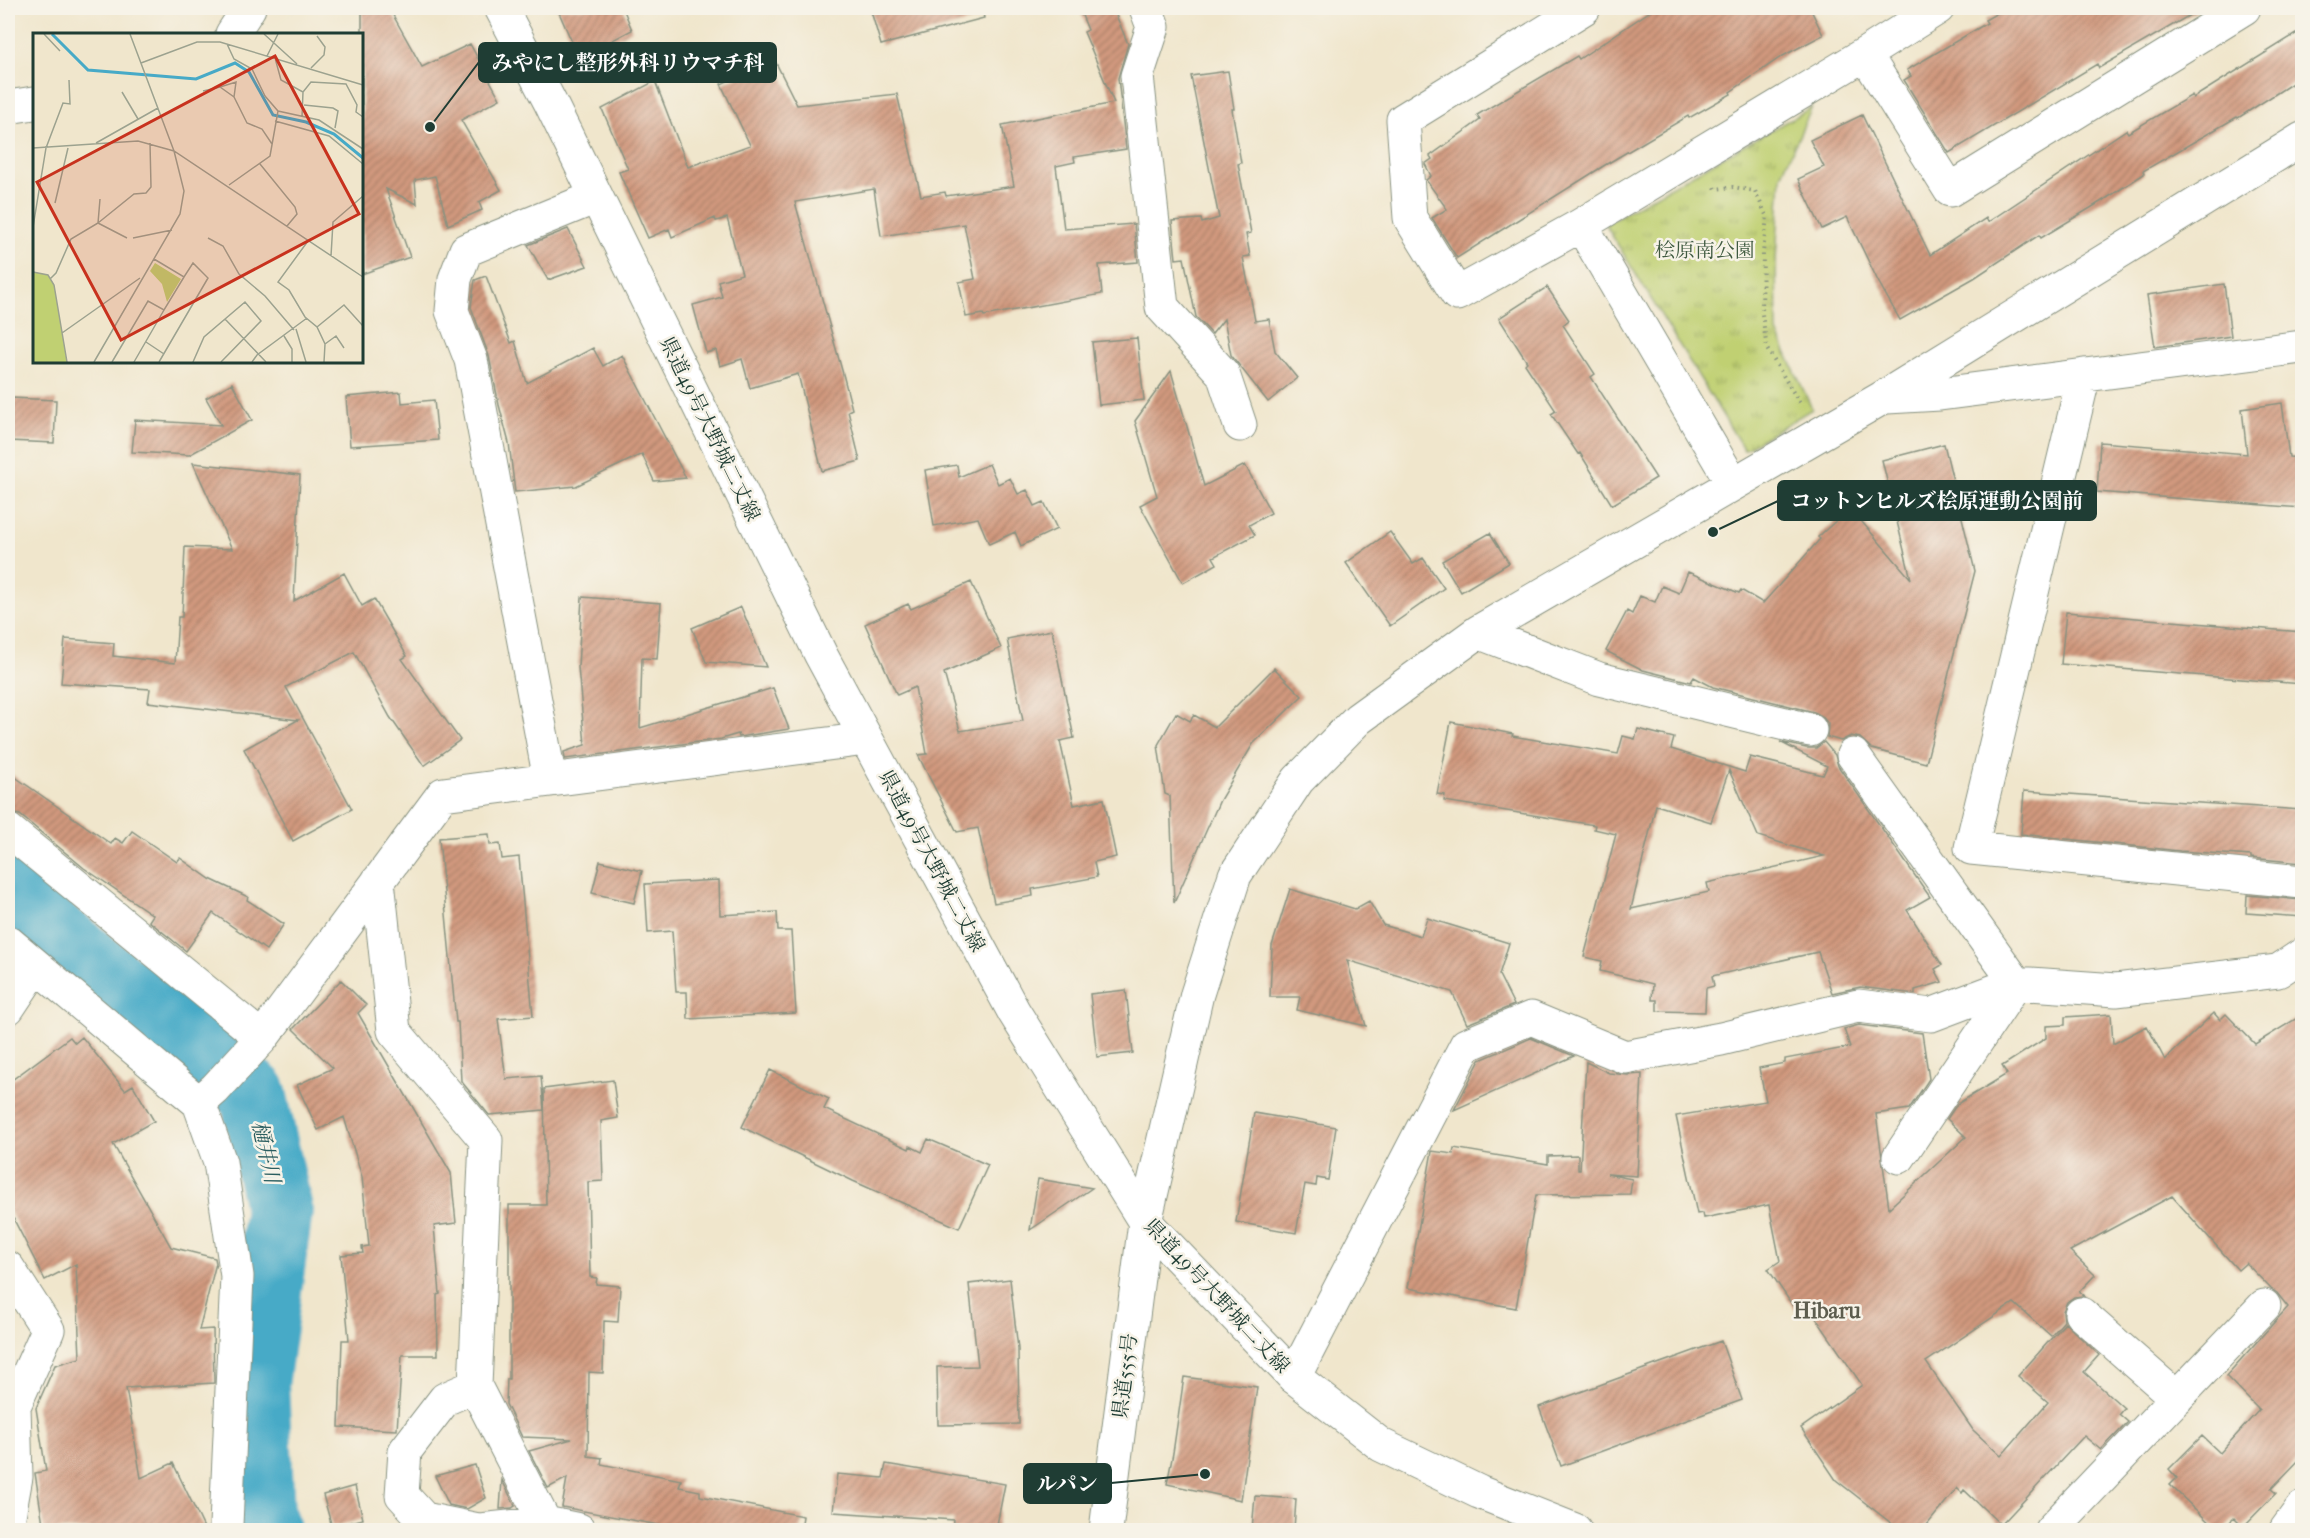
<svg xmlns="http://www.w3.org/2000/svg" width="2310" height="1538" font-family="'IM FELL French Canon','Noto Serif JP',serif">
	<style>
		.park { fill: url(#park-tufts); stroke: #708653; stroke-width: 1.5 }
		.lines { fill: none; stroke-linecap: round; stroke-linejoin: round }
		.river { stroke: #47aac7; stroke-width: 68 }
		.building { fill: url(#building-hatch); fill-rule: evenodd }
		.minor-casing { stroke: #889280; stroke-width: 35 }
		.major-casing { stroke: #889280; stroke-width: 35 }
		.path { stroke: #889280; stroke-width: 4; stroke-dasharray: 1.5 4.5; stroke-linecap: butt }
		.minor { stroke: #fff; stroke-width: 33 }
		.major { stroke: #fff; stroke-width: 33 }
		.labels { text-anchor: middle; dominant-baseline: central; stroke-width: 5; stroke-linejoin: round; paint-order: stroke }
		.park-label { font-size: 20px; fill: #3f5a40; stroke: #f7f3e8 }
		.street-label { font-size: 20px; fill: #1f3d34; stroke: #f7f3e8 }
		.water-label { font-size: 21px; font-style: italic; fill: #2b5e60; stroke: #f7f3e8 }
		.quarter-label { font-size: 22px; font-weight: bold; fill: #5d5d4e; stroke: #f7f3e8 }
		.inset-river { fill: none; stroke: #47aac7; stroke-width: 3 }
		.inset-road { fill: none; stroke: #9ca28f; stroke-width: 1.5 }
		.view { fill: #c8321e; fill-opacity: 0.15; stroke: #c8321e; stroke-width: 3 }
		.inset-edge { fill: none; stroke: #1f3d34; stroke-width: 3 }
		.leader { fill: none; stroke: #1f3d34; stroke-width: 2 }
		.callout-dot { fill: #1f3d34; stroke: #f7f3e8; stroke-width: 2 }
		.callout { fill: #1f3d34; stroke: #1f3d34; stroke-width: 2 }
		.callout-label { font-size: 21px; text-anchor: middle; font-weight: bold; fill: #fff }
	</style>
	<defs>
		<pattern id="park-tufts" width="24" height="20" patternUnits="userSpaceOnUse" patternTransform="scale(1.5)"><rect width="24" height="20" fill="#c0d072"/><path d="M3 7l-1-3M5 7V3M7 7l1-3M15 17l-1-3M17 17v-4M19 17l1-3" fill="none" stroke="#9baa5e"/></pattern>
		<pattern id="building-hatch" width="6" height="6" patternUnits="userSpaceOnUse" patternTransform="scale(1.5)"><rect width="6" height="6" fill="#d1997e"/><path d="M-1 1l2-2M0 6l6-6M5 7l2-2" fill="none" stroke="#a97e68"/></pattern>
	</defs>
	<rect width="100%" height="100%" fill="#f7f3e8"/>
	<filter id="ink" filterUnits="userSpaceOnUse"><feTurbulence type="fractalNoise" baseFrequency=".0167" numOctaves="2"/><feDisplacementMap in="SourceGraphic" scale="12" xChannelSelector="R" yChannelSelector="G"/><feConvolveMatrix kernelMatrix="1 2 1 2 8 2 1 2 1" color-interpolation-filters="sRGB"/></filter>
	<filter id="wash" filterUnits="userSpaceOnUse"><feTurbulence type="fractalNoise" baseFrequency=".008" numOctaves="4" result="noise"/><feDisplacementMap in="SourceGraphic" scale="24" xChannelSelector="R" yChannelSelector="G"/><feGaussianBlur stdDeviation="1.35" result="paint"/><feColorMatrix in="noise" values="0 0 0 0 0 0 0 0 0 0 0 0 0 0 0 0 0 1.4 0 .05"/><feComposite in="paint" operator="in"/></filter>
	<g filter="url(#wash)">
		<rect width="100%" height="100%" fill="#f0e6cc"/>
		<!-- park -->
		<path class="park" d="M 1812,107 L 1781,176 L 1776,259 L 1777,332 L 1812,409 L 1744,450 L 1605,224 Z"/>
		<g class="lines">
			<!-- river -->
			<path class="river" d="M 8,886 L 29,913 L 253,1094 L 279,1210 L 255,1384 L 261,1515 L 267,1530"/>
		</g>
		<g id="blocks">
			<!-- building -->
			<path class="building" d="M 362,8 L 389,8 L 422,67 L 470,44 L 500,99 L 461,120 L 501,190 L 479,202 L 482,210 L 448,225 L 435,176 L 415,180 L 417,204 L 386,189 L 410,257 L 362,274 Z
				M 557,8 L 623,8 L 632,30 L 579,58 Z
				M 870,8 L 982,8 L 984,18 L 881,45 Z
				M 1079,8 L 1113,8 L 1128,44 L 1118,78 L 1126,149 L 1074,157 L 1075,162 L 1056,166 L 1064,229 L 1134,224 L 1138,262 L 1099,265 L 1102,294 L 984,316 L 983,314 L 966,317 L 959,282 L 975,279 L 964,224 L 881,236 L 874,189 L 795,202 L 843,374 L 852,409 L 848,411 L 860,461 L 822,471 L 798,374 L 750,388 L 742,359 L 720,366 L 716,350 L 706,353 L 693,305 L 722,297 L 718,281 L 742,274 L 727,218 L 716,221 L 715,218 L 672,237 L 669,229 L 648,238 L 619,172 L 628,169 L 602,109 L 655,81 L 688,167 L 750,145 L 721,84 L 774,59 L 797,105 L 897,94 L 921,196 L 945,192 L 946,196 L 1014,186 L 1002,125 L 1114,103 L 1084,32 L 1088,30 Z
				M 1655,8 L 1810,8 L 1823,35 L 1781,57 L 1730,92 L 1731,94 L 1689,118 L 1688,116 L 1605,165 L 1457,258 L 1432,218 L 1447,209 L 1426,180 L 1431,176 L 1425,164 L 1432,159 L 1430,156 L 1480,120 L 1477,115 L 1577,56 L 1579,59 Z
				M 2006,8 L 2202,8 L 2099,68 L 2097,64 L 1949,153 L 1904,80 L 1911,76 L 1907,70 L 1987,23 L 1985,20 Z
				M 2302,30 L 2302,77 L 2238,118 L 2237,117 L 2143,171 L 2144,174 L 2107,198 L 2041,238 L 2039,235 L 1974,278 L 1900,320 L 1878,281 L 1847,217 L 1822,229 L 1798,179 L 1824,167 L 1810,140 L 1862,115 L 1930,255 L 1986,218 L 1988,222 L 2126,130 L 2128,133 L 2192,95 L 2193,98 Z
				M 1228,71 L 1234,109 L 1232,109 L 1241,163 L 1238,164 L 1251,233 L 1246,234 L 1250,256 L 1243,257 L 1255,321 L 1269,319 L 1275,351 L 1297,378 L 1268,402 L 1231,355 L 1224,319 L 1212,334 L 1196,317 L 1184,258 L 1176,259 L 1172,221 L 1201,219 L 1202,223 L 1219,218 L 1191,76 Z
				M 568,229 L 587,266 L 548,280 L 528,245 Z
				M 486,276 L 511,343 L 515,341 L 527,383 L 593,348 L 603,366 L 622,355 L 686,478 L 654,481 L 642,454 L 576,486 L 515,492 L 509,443 L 499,405 L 489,356 L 471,307 L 475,280 Z
				M 2224,284 L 2231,336 L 2155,347 L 2147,295 Z
				M 1547,287 L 1569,320 L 1563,325 L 1595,374 L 1591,377 L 1656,478 L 1612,505 L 1580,453 L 1578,454 L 1551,414 L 1556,411 L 1525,364 L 1527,362 L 1499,318 Z
				M 1137,338 L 1144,400 L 1099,405 L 1092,342 Z
				M 1171,371 L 1204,486 L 1245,465 L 1271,513 L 1249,525 L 1255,535 L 1213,557 L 1217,564 L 1183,583 L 1140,505 L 1157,496 L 1135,421 Z
				M 232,383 L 252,420 L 189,455 L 132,452 L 135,420 L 221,425 L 206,398 Z
				M 401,392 L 402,403 L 434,400 L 438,440 L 350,446 L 346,397 Z
				M 11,398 L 56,400 L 54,443 L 9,441 Z
				M 2282,403 L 2289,457 L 2302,458 L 2302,508 L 2097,492 L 2100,442 L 2247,454 L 2242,409 Z
				M 1944,444 L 1975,571 L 1926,763 L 1872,749 L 1860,738 L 1851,736 L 1841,741 L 1827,737 L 1828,724 L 1822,716 L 1814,712 L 1713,687 L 1694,677 L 1691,682 L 1643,670 L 1606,651 L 1627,611 L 1632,614 L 1640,596 L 1655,602 L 1662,586 L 1679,593 L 1688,572 L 1739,593 L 1741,590 L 1763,603 L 1820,539 L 1818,537 L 1850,508 L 1911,579 L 1882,460 Z
				M 193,463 L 300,475 L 294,601 L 344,573 L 362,606 L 374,599 L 407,656 L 402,659 L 460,740 L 424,766 L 390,717 L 354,652 L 286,687 L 352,809 L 293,841 L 244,749 L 298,720 L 148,702 L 150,689 L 61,683 L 65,639 L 114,643 L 113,656 L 175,663 L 178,617 L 182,617 L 185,547 L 232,549 Z
				M 989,464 L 998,484 L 1010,478 L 1018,494 L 1027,490 L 1035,506 L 1044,502 L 1057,529 L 1021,546 L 1015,532 L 989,544 L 978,518 L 934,526 L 925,470 L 957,465 L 959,477 Z
				M 1390,532 L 1413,564 L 1423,558 L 1444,588 L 1390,626 L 1346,563 Z
				M 1490,533 L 1509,563 L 1461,592 L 1442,561 Z
				M 971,582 L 1001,648 L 944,673 L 960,731 L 1023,721 L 1007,639 L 1052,630 L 1074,738 L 1060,741 L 1074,805 L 1104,799 L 1116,857 L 1094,862 L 1097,877 L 1032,889 L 1033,896 L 994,903 L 978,828 L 957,832 L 918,755 L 927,754 L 915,687 L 897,695 L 865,624 L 908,604 L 911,609 Z
				M 582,597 L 661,603 L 657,659 L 642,658 L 640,728 L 773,688 L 789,729 L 739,737 L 738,734 L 721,739 L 565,759 L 564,752 L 585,745 L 578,667 Z
				M 741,607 L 766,667 L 706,662 L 692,628 Z
				M 2066,612 L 2302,632 L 2302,684 L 2061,664 Z
				M 1274,668 L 1302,696 L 1253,744 L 1220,800 L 1174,903 L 1170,796 L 1165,794 L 1158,745 L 1176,713 L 1190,721 L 1194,715 L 1215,727 Z
				M 1451,722 L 1513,734 L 1512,736 L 1618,754 L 1623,736 L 1635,739 L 1638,729 L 1674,738 L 1671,749 L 1745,772 L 1750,757 L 1823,775 L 1827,766 L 1780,742 L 1806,748 L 1816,748 L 1824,742 L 1835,755 L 1838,766 L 1930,897 L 1907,910 L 1942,965 L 1935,969 L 1942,982 L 1915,990 L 1915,994 L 1860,987 L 1832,993 L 1818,952 L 1712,976 L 1714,986 L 1706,988 L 1705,1012 L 1657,1011 L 1657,1000 L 1652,1000 L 1653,984 L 1600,971 L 1602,961 L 1584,957 L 1616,834 L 1594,829 L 1595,825 L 1444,801 L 1445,795 L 1437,794 ZM 1729,770 L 1758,836 L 1824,856 L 1707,883 L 1709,892 L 1631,909 L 1656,805 L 1711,822 Z
				M 8,772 L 111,844 L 115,838 L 123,843 L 132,831 L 177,862 L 180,858 L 210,879 L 248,897 L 247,900 L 284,924 L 266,950 L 213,913 L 186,951 L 149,921 L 153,915 L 84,868 L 20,815 L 8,812 Z
				M 2024,791 L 2302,810 L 2302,863 L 2251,858 L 2251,856 L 2180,851 L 2021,834 Z
				M 489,834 L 490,845 L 500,844 L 502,859 L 519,857 L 533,1016 L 498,1019 L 506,1079 L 541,1076 L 544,1110 L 489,1115 L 461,1081 L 458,1022 L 456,1022 L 439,838 Z
				M 600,861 L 642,871 L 634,903 L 592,893 Z
				M 719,880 L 720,915 L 777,912 L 778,931 L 791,931 L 796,1013 L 688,1019 L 687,992 L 676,992 L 672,931 L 648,933 L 645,884 Z
				M 1290,889 L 1355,909 L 1369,901 L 1383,925 L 1421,936 L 1427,918 L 1509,943 L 1499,975 L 1514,1005 L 1467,1024 L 1452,992 L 1347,960 L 1366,1026 L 1297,1010 L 1300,997 L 1270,997 L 1272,946 Z
				M 2247,895 L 2302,900 L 2302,917 L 2246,913 Z
				M 341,980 L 366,1005 L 358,1013 L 451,1173 L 456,1223 L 434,1226 L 440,1294 L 437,1295 L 438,1355 L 402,1355 L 397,1430 L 339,1427 L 342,1340 L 349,1340 L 341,1255 L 363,1253 L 362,1247 L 369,1246 L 362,1177 L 344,1117 L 318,1130 L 297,1085 L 333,1068 L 293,1029 Z
				M 1126,990 L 1133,1053 L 1097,1057 L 1090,994 Z
				M 2214,1013 L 2220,1020 L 2226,1014 L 2255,1044 L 2302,1015 L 2302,1457 L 2271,1489 L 2276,1493 L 2243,1527 L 2234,1518 L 2222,1530 L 2217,1530 L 2170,1485 L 2177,1478 L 2169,1469 L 2202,1436 L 2220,1453 L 2259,1410 L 2226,1376 L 2288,1307 L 2277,1293 L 2271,1289 L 2246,1263 L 2238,1270 L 2172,1196 L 2070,1251 L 2095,1275 L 2079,1292 L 2084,1296 L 2074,1297 L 2067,1302 L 2063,1311 L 2064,1321 L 2051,1336 L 2014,1303 L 1926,1362 L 1973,1430 L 2001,1456 L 2048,1402 L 2018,1376 L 2065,1323 L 2099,1355 L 2084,1372 L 2124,1408 L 2119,1414 L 2128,1422 L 2101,1450 L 2084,1436 L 2001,1525 L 1964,1490 L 1962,1493 L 1957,1488 L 1923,1530 L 1900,1530 L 1836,1480 L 1801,1428 L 1862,1385 L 1805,1302 L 1795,1309 L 1768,1269 L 1780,1261 L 1769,1205 L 1704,1218 L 1703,1213 L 1697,1214 L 1676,1116 L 1766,1101 L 1759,1068 L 1785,1063 L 1785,1059 L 1850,1047 L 1844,1029 L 1859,1025 L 1922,1033 L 1929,1079 L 1909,1109 L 1876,1114 L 1889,1208 L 1966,1137 L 1947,1119 L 1957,1104 L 2007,1074 L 2002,1066 L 2046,1038 L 2046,1026 L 2065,1025 L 2065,1017 L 2111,1014 L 2113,1044 L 2147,1026 L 2165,1060 Z
				M 70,1037 L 75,1043 L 82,1037 L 125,1090 L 133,1085 L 154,1121 L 113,1144 L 171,1247 L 215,1258 L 216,1263 L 199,1330 L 213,1329 L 214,1383 L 126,1388 L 141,1478 L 173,1463 L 205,1530 L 44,1530 L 35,1473 L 46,1471 L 36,1408 L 55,1365 L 80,1358 L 76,1264 L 45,1280 L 8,1208 L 8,1083 Z
				M 1531,1038 L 1574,1056 L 1454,1110 L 1480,1060 Z
				M 1586,1062 L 1609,1073 L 1628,1075 L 1642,1074 L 1637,1176 L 1607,1174 L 1632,1179 L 1630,1194 L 1536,1195 L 1516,1308 L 1408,1288 L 1432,1151 L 1453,1154 L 1454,1148 L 1548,1164 L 1548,1156 L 1578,1155 L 1578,1170 L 1580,1170 Z
				M 770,1070 L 829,1099 L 824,1109 L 909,1149 L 910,1146 L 922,1152 L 928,1139 L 988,1165 L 959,1228 L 853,1181 L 742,1127 Z
				M 613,1080 L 618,1118 L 601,1121 L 603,1181 L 588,1182 L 590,1277 L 597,1278 L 596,1284 L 620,1286 L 618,1322 L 604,1321 L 603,1373 L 589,1372 L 588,1456 L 602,1458 L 601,1464 L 681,1480 L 679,1487 L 700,1491 L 700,1496 L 803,1516 L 801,1530 L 685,1530 L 562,1507 L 567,1478 L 548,1488 L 529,1451 L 572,1439 L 522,1437 L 506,1404 L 507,1379 L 509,1379 L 509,1205 L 546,1205 L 544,1089 Z
				M 1254,1113 L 1336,1127 L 1328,1180 L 1317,1178 L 1316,1186 L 1305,1184 L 1296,1233 L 1236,1222 Z
				M 1038,1179 L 1092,1188 L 1030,1230 Z
				M 1010,1279 L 1018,1349 L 1019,1424 L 938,1425 L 937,1367 L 978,1366 L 969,1284 Z
				M 1721,1341 L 1742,1400 L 1561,1466 L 1539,1407 Z
				M 1184,1377 L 1257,1387 L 1241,1500 L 1167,1484 L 1173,1453 Z
				M 886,1464 L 1005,1484 L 996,1530 L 952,1530 L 954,1520 L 833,1512 L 837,1474 L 883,1478 Z
				M 475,1465 L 486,1498 L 467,1509 L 449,1505 L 435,1476 Z
				M 502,1480 L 515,1506 L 512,1508 L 500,1509 Z
				M 355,1486 L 363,1519 L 332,1527 L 323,1495 Z
				M 1255,1496 L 1296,1499 L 1294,1530 L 1252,1530 Z"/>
		</g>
	</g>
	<g filter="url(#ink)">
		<use href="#blocks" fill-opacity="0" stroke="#889280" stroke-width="1.5"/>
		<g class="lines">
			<!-- minor casing -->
			<g class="minor-casing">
				<path id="minor" d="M 1146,8 L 1153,27 L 1137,76 L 1162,307 L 1223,374 L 1240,425
					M 1584,8 L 1403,120 L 1410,218 L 1457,294 L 1581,225 L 1733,484
					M 232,34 L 249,8
					M 1865,54 L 1938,8
					M 8,107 L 34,103
					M 1581,225 L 1865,54 L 1950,190 L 2244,8
					M 2084,375 L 1971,848 L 2302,882
					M 1887,397 L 1940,394 L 2302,347
					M 1478,632 L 1599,679 L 1810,730
					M 550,780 L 471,360 L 452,311 L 455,279 L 466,250 L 596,197
					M 8,830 L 262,1038
					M 378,881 L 394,1031 L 486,1140 L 475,1386 L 545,1523 L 579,1530
					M 8,942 L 199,1103 L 220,1162 L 237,1276 L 226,1525 L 227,1530
					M 8,1008 L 36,966
					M 199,1103 L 215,1089 L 262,1038 L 443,794 L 866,739
					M 1899,1157 L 2016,983 L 2116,990 L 2278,971 L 2302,955
					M 1145,1222 L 1197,994 L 1235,875 L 1298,780 L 1358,719 L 1478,632 L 1882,398 L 2302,139
					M 8,1268 L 48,1330 L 14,1406 L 16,1477 L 8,1521
					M 2081,1314 L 2177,1398
					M 1294,1377 L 1466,1045 L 1531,1018 L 1625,1057 L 1721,1039 L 1858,1006 L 1931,1015 L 2016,983 L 1853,755
					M 475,1386 L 445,1399 L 405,1451 L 402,1495 L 424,1519 L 478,1530
					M 480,1530 L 545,1523
					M 2051,1530 L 2264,1306
					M 2286,1530 L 2302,1508"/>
			</g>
			<!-- major casing -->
			<g class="major-casing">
				<path id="major" d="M 501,8 L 551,104 L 821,655 L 1014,1012 L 1145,1222 L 1294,1377 L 1381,1445 L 1479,1492 L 1575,1530
					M 1106,1530 L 1145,1222"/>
			</g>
			<!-- path -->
			<path class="path" d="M 1715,187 L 1716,189 L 1733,187 L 1755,191 L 1767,217 L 1763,252 L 1762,314 L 1767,349 L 1801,405"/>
			<!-- minor -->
			<use href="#minor" class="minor"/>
			<!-- major -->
			<use href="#major" class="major"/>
		</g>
	</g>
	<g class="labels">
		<!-- park labels -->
		<g class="park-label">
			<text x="1705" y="250">桧原南公園</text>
		</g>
		<!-- street labels -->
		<g class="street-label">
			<text transform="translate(710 429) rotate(64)">県道49号大野城二丈線</text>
			<text transform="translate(932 861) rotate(62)">県道49号大野城二丈線</text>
			<text transform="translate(1217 1296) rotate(47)">県道49号大野城二丈線</text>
			<text transform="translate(1125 1376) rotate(-83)">県道555号</text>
		</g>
		<!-- water labels -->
		<g class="water-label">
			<text transform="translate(266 1152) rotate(77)">樋井川</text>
		</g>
		<!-- quarter labels -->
		<g class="quarter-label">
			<text x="1827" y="1311">Hibaru</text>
		</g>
	</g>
	<!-- overview -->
	<g transform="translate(33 33)">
		<rect width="330" height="330" fill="#f0e6cc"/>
		<path d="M 122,230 L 148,246 L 134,269 L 129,251 L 117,238 ZM 0,239 L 15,242 L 21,252 L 34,329 L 0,329 Z" fill="#c0d072"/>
		<path class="inset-river" d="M 19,1 L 55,37 L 163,46 L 202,30 L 216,39 L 240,82 L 273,89 L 301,101 L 330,125"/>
		<path class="inset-road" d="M 11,1 L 27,18M 97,1 L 141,118M 231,1 L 264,31M 194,11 L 201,26 L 219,36 L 232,63 L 245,78 L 286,87 L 330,116M 234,23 L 245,1M 242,25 L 248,47 L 270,59 L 269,84M 108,30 L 164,9 L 187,9 L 330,52M 278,35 L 291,22 L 292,14 L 284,3M 187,54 L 203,49 L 201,64M 170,58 L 187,54 L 201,64 L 214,90 L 229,96 L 239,111M 89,59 L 105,86M 270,59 L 278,49 L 313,51 L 324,72 L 323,79 L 330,84M 271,72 L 300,75 L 305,78 L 302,95M 242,88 L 296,103 L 330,131M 63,110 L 125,75M 0,115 L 105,108 L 141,118 L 330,244M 227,131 L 262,174 L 264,181 L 254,193M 196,152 L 237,123 L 245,78M 22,170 L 35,115M 0,194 L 13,115 L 30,70 L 37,71 L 36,47M 94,205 L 65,190 L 101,161 L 113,160 L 118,154 L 117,110M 100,205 L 139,197M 175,205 L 190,213 L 206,241 L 232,263 L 261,297M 275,208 L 245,249 L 256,257 L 272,284 L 284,294 L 292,311 L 291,329M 298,223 L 300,189 L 330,163M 121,226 L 151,244 L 160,230 L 175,245 L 126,329M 0,239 L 15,242 L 21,252 L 34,329M 17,246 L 23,240 L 38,206 L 65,190 L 67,166M 192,286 L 233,329M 284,294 L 311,272 L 330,293M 263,296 L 273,329M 29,300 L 107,245M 251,303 L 259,316 L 259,329M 113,309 L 131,321M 292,311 L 303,303 L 311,315M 61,329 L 147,181 L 151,158 L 141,118M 79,329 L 115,268 L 131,277 L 151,244M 101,329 L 131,277M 160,329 L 171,304 L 212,269 L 228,288 L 188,329M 219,329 L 224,322 L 274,285"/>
		<path class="view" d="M 242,23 L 326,181 L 88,307 L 4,149 Z"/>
		<rect width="330" height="330" class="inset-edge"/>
	</g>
	<!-- callouts -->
	<path class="leader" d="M430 127L479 62M1713 532L1778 501M1205 1474L1111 1483"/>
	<g class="callout-dot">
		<circle cx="430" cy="127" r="6"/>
		<circle cx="1713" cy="532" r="6"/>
		<circle cx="1205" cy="1474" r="6"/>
	</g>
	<g class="callout">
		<rect x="479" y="43" width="297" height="39" rx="6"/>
		<rect x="1778" y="481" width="318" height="39" rx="6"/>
		<rect x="1024" y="1464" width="87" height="39" rx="6"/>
	</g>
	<g class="callout-label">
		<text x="628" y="70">みやにし整形外科リウマチ科</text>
		<text x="1937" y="508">コットンヒルズ桧原運動公園前</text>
		<text x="1067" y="1491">ルパン</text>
	</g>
	<!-- margin -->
	<rect width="2310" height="1538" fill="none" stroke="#f7f3e8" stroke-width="30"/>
</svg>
